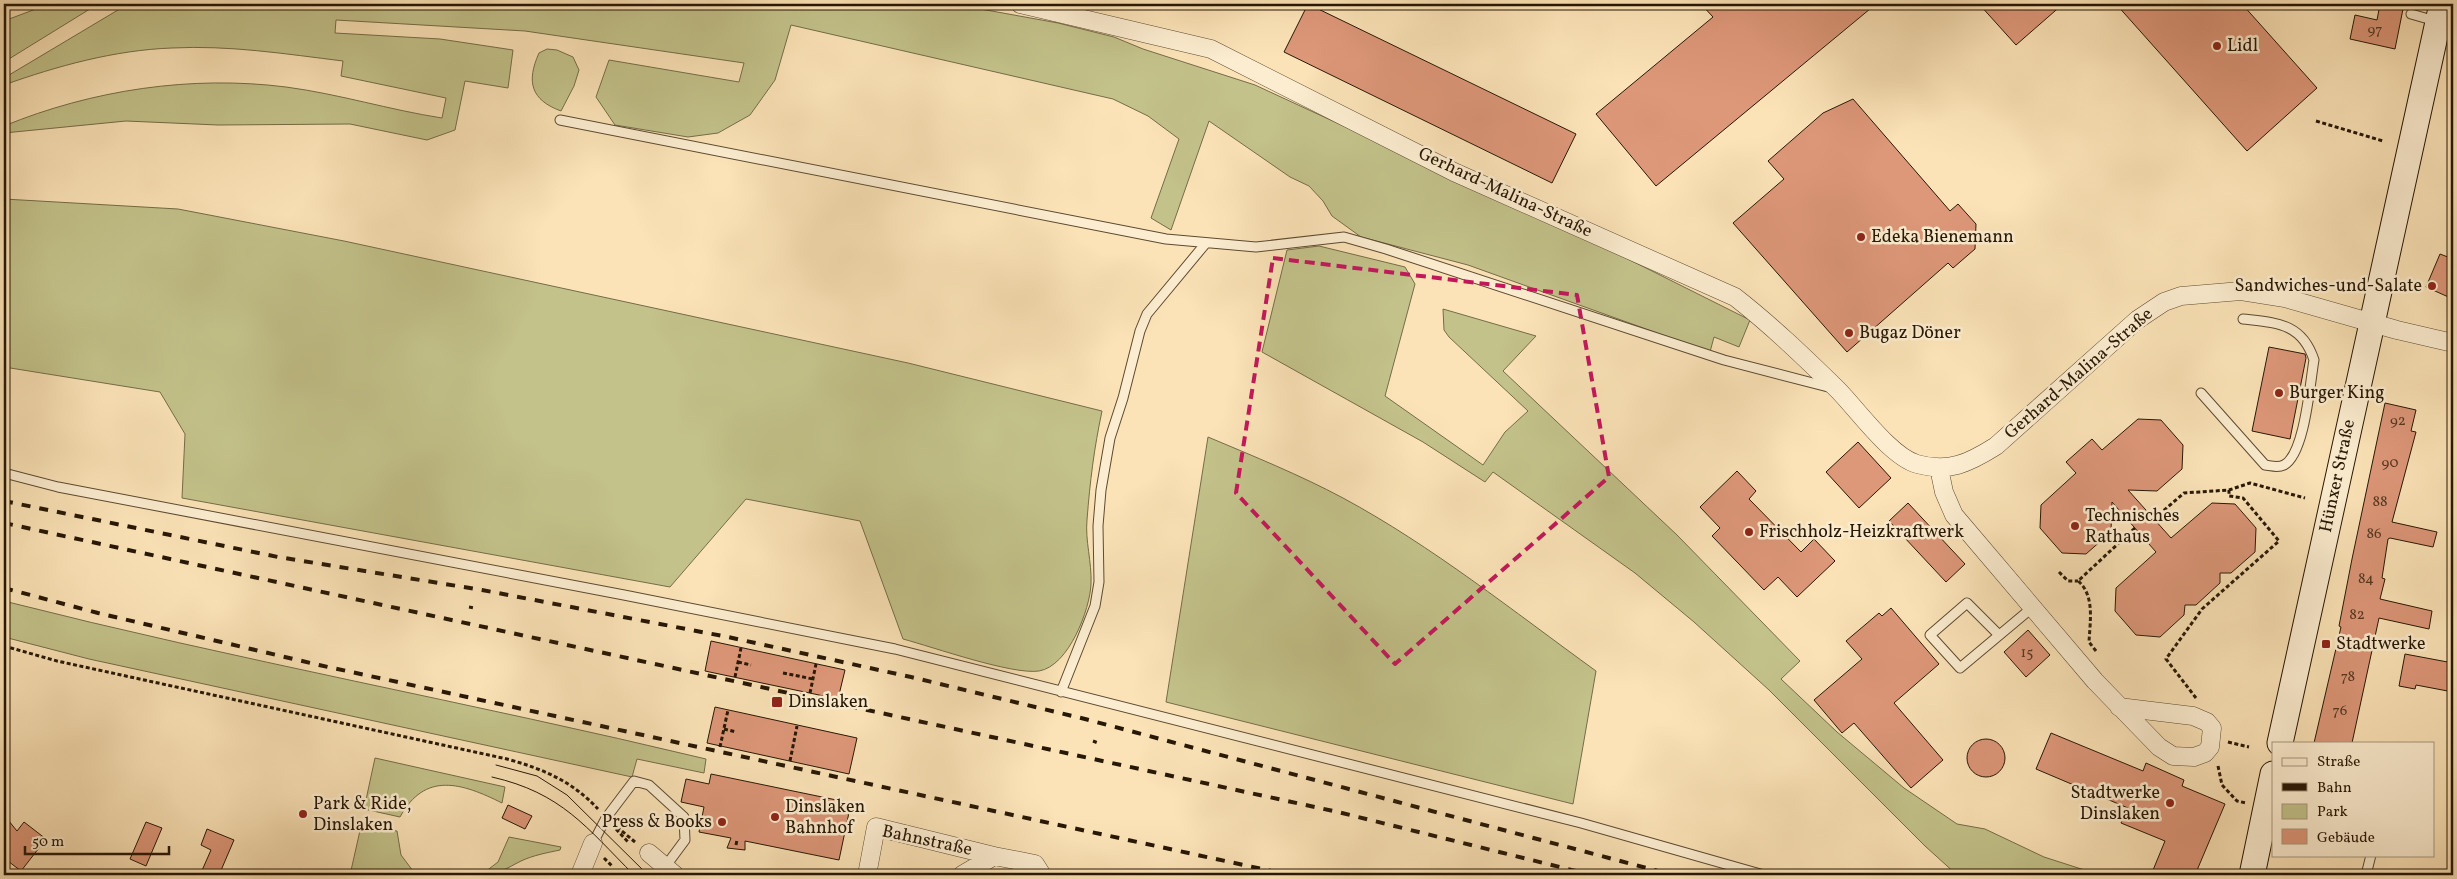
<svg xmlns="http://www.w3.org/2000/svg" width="2457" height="879" font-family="Vollkorn,serif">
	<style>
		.green { fill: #c3c28a; stroke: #756c48 }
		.building { fill: #dd9779; stroke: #271705 }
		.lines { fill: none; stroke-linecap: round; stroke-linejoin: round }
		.service-casing { stroke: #5c4a32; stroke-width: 11 }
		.minor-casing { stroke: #5c4a32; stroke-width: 19 }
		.secondary-casing { stroke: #271705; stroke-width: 27 }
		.path { stroke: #271705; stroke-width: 3; stroke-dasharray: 4 2.5; stroke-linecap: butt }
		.service { stroke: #fcedd0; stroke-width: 9 }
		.minor { stroke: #fcedd0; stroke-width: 18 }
		.secondary { stroke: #fcedd0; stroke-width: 25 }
		.tram { stroke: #271705; stroke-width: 1 }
		.rail { stroke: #271705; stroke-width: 4; stroke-dasharray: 9 9; stroke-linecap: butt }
		.marked { fill: none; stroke: #c2185b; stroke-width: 4; stroke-dasharray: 10 6; stroke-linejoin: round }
		.poi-dot { fill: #8f2418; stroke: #fcedd0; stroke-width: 2 }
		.labels { text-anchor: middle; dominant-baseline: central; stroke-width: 5; stroke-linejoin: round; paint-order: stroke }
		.number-label { font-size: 15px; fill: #543722 }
		.poi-label { font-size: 18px; fill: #271705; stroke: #fcedd0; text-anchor: start }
		.street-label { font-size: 18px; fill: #271705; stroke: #fcedd0 }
	</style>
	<rect width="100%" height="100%" fill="#fbe3b7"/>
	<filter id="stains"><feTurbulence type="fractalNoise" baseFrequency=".004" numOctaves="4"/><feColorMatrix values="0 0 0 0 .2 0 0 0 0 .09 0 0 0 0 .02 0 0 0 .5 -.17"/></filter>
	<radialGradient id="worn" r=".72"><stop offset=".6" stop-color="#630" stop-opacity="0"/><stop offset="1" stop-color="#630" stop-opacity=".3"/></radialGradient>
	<!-- green -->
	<path class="green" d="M 49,4 L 98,4 L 4,62 L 4,21 Z
		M 128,4 L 953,4 L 1058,23 L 1114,37 L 1143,49 L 1255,85 L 1598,244 L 1750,320 L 1739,347 L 1714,337 L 1710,352 L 1468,265 L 1361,237 L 1332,216 L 1323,201 L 1309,186 L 1290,177 L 1209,121 L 1171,230 L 1151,218 L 1179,139 L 1148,116 L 1113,99 L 791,25 L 775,80 L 750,115 L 718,133 L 688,137 L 615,125 L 596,97 L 609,60 L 739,82 L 744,63 L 525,31 L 336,20 L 335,33 L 440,39 L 513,50 L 508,88 L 465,81 L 455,130 L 427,140 L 350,124 L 218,125 L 126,121 L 4,133 L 4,126 C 92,90 191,75 286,87 C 339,94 390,110 442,118 L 446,98 L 341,76 L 343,61 C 286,54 229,45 172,48 C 115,50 57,66 4,85 L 4,78 Z
		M 547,49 L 557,50 L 573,57 L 579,70 L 574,86 L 561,111 C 531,100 526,82 539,53 Z
		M 4,199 L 178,209 L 344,241 L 908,363 L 1102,411 C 1094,449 1090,481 1087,520 C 1085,541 1092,562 1091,584 C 1090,609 1069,666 1039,671 C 1012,675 933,647 903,639 L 860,521 L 746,499 L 670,587 L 182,498 L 185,434 L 160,392 L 4,367 Z
		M 1319,246 L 1405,267 L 1415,284 L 1385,396 L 1483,465 L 1505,432 L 1528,411 L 1449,337 L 1444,330 L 1443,309 L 1536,336 L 1503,371 L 1677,535 L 1800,661 L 1781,679 L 1837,732 L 1904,788 L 1957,824 L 1985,829 L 2044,857 L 2100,875 L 1957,875 L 1925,846 L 1769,690 L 1694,622 L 1635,573 L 1493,472 L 1485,482 L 1423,442 L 1262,352 L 1287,250 Z
		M 1208,437 C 1253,456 1300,475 1343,498 C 1432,546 1513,611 1596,671 L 1573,804 L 1166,702 Z
		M 4,601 C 236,660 473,703 706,759 L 704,773 L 637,759 L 632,777 L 89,659 L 4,637 Z
		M 375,758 L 505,787 L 502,803 C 462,783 425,771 400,817 L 364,809 Z
		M 361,826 L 397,831 L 401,855 L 416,875 L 350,875 Z
		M 509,837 L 561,847 L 560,850 C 546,853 534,855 521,861 C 507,868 498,875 481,875 L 498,862 Z"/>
	<!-- building -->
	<path class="building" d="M 1308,4 L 1576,134 L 1552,183 L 1284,52 Z
		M 1701,4 L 1876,4 L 1656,186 L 1596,114 L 1713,17 Z
		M 1979,4 L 2063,4 L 2016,45 Z
		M 2116,4 L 2242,4 L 2317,88 L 2247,151 Z
		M 2380,4 L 2404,4 L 2395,49 L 2350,39 L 2355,15 L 2377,20 Z
		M 1853,99 L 1950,211 L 1958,204 L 1976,224 L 1975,249 L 1953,268 L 1948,263 L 1847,352 L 1733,223 L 1784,179 L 1768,161 L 1823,113 Z
		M 2440,254 L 2453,259 L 2453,299 L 2426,287 Z
		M 2269,347 L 2305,354 L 2306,358 L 2290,439 L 2252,431 Z
		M 2385,403 L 2416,410 L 2411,431 L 2416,432 L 2392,522 L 2437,532 L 2433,547 L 2390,538 L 2388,539 L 2382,578 L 2385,579 L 2380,599 L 2432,611 L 2429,629 L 2379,618 L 2352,743 L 2314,743 L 2341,627 L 2339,626 L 2352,559 Z
		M 2138,419 L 2161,420 L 2183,445 L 2182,469 L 2157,491 L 2128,490 L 2171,538 L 2212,503 L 2235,504 L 2256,528 L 2255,552 L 2231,573 L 2220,573 L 2220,583 L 2196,605 L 2185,605 L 2184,615 L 2160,637 L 2136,635 L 2115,611 L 2116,588 L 2156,552 L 2112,502 L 2111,532 L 2086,554 L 2062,553 L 2040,528 L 2041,505 L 2076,473 L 2066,462 L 2092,439 L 2102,450 Z
		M 1858,442 L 1891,478 L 1859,508 L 1826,472 Z
		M 1737,471 L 1756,491 L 1749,499 L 1801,552 L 1814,539 L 1835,561 L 1797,597 L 1778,577 L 1764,590 L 1712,536 L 1720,528 L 1700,507 Z
		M 1908,503 L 1965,564 L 1946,582 L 1889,521 Z
		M 1891,608 L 1939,664 L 1894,703 L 1943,760 L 1911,788 L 1854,723 L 1842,733 L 1814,700 L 1862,659 L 1846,641 L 1879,613 L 1882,616 Z
		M 2028,630 L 2050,655 L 2026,677 L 2004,652 Z
		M 711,641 L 845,670 L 838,699 L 705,671 Z
		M 2405,654 L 2453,663 L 2453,692 L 2416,685 L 2415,689 L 2399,686 Z
		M 715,707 L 857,738 L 849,774 L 707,743 Z
		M 2051,733 L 2143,771 L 2146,763 L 2184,780 L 2182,786 L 2225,804 L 2195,875 L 2151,875 L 2165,841 L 2121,823 L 2128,808 L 2036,769 Z
		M1967 758a19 19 0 1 1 38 0a19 19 0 1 1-38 0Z
		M 711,774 L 851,803 L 839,860 L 745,841 L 745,850 L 727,848 L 731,838 L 699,832 L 704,807 L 681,802 L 686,779 L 709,784 Z
		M 508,805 L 532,816 L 525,829 L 502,818 Z
		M 4,815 L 17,831 L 24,822 L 46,839 L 21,871 L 4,858 Z
		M 146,822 L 162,828 L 146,866 L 130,859 Z
		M 207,829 L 234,840 L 219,875 L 200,875 L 211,850 L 201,845 Z"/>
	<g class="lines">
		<!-- service casing -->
		<g class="service-casing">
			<path id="service" d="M 2411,14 L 2453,26
				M 560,120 L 1166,239 L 1256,247 L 1344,237 L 1386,249 L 1724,360 L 1832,388
				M 2201,393 L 2265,465 C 2272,466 2278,468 2284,465 C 2305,454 2310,382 2314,360 C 2302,323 2277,323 2243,319
				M 4,473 L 58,487 L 624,595 L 895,649 L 1581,823 L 1764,875
				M 1999,635 L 1967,603 L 1930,635 L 1960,668 L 2033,607
				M 1061,692 L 1095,606 L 1099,582 L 1098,526 L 1101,490 L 1110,438 L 1123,398 L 1140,331 L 1147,314 L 1206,243
				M 593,843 L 606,818 L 634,781 L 649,785 L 684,817 L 685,840 L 665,867
				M 2366,875 L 2371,855"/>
		</g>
		<!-- minor casing -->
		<g class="minor-casing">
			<path id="minor" d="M 1020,4 L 1211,49 L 1454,172 L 1735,297 C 1771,325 1804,357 1837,389 C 1857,409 1890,456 1917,464 C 1949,473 1969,463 1996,446 L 2137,320 L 2164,302 L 2181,296 L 2241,291 L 2285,298 L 2397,330 L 2453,343
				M 1939,468 L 1944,492 L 1954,515 L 2095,681 L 2159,747 L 2173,756 L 2194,757 L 2205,753 L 2210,747 L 2212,728 L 2207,722 L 2193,716 L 2119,707
				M 649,853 L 675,875
				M 580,875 L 593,843
				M 867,875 L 876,827 L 994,856
				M 962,875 L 994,856 L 1035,864 L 1042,875"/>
		</g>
		<!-- secondary casing -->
		<g class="secondary-casing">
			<path id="secondary" d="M 2280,743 L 2442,4
				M 2252,875 L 2273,774"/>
		</g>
		<!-- path -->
		<path class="path" d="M 2316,121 L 2383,141
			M 2154,519 L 2184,493 L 2229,490 L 2250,483 L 2305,498
			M 2059,572 L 2068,581 L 2078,581
			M 469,607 L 474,608
			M 4,646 L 57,661 L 507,759 C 543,769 572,781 598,809
			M 2096,651 L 2089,642 C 2090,622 2095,595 2078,581 L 2135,528
			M 738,662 L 751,665
			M 783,673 L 813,679
			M 735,677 L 741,648
			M 810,693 L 816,664
			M 2196,698 L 2166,659 L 2202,609 L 2279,541 L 2243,498 L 2229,496 L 2229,490
			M 724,729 L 736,732
			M 1093,741 L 1098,743
			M 2228,742 L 2249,747
			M 720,747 L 728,710
			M 790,761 L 797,726
			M 2218,766 L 2222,785 L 2237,801 L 2246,803
			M 617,827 L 635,842
			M 616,829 L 629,843
			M 736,845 L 737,840
			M 604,858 L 613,867"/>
		<!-- service -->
		<use href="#service" class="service"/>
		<!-- minor -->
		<use href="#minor" class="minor"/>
		<!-- secondary -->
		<use href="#secondary" class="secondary"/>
		<!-- tram -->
		<path class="tram" d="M 496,765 L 537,776 L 567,795 L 648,875
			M 492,777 C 562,793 586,827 634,875"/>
		<!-- rail -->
		<path class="rail" d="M 4,501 L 278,557 L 482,590 L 728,637 L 911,677 L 1085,719 L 1673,875
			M 4,523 L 1338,812 L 1592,875
			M 4,588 L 98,613 L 319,665 L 1290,875"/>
	</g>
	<!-- marked area -->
	<path class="marked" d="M 1273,258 L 1577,295 L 1609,477 L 1395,664 L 1236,493 Z"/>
	<!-- markers -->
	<g class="poi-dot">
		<circle cx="2217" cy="46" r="5"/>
		<circle cx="1861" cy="237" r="5"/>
		<circle cx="2432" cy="286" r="5"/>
		<circle cx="1849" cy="333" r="5"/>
		<circle cx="2279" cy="393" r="5"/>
		<circle cx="2075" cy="526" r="5"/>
		<circle cx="1749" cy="532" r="5"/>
		<rect x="2321" y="639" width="10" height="10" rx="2.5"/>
		<rect x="771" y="696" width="12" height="12" rx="2.5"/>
		<circle cx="2170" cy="803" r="5"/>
		<circle cx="303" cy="814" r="5"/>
		<circle cx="775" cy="817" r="5"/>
		<circle cx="722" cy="822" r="5"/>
	</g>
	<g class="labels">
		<!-- number labels -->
		<g class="number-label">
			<text x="2375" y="30">97</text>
			<text x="2398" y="421">92</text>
			<text x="2390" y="463">90</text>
			<text x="2380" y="502">88</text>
			<text x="2374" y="534">86</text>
			<text x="2366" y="579">84</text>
			<text x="2357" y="615">82</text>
			<text x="2027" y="653">15</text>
			<text x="2348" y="677">78</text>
			<text x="2340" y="711">76</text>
		</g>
		<!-- poi labels -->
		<g class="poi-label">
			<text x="2227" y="46">Lidl</text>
			<text x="1871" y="237">Edeka Bienemann</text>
			<text x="2422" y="286" text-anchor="end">Sandwiches-und-Salate</text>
			<text x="1859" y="333">Bugaz Döner</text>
			<text x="2289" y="393">Burger King</text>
			<text x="2085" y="516">Technisches<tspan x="2085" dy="21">Rathaus</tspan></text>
			<text x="1759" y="532">Frischholz-Heizkraftwerk</text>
			<text x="2336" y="644">Stadtwerke</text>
			<text x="788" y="702">Dinslaken</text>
			<text x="2160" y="793" text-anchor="end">Stadtwerke<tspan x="2160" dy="21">Dinslaken</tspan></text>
			<text x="313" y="804">Park &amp; Ride,<tspan x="313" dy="21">Dinslaken</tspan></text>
			<text x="785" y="807">Dinslaken<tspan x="785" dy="21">Bahnhof</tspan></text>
			<text x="712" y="822" text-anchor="end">Press &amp; Books</text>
		</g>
		<!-- street labels -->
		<g class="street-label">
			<text transform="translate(1505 193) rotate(25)">Gerhard-Malina-Straße</text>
			<text transform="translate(2079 374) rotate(-41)">Gerhard-Malina-Straße</text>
			<text transform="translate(2338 476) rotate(-78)">Hünxer Straße</text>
			<text transform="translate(927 841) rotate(12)">Bahnstraße</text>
		</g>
	</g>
	<!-- margin -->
	<rect width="2457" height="879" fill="none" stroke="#fbe3b7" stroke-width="20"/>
	<rect x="5" y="5" width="2447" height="869" fill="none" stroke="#271705" stroke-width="2.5"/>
	<rect x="10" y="10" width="2437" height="859" fill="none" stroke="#271705"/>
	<!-- legend -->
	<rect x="2272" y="742" width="162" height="115" fill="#fcedd0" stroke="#a7977f"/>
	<rect x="2282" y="758" width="25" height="8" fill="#fcedd0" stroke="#a7977f"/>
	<text x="2317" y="766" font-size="15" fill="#271705">Straße</text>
	<rect x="2282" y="783" width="25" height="8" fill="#271705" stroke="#a7977f"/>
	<text x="2317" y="792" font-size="15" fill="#271705">Bahn</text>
	<rect x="2282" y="804" width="25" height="15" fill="#c3c28a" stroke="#a7977f"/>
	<text x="2317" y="816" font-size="15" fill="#271705">Park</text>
	<rect x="2282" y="829" width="25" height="15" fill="#dd9779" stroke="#a7977f"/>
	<text x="2317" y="842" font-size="15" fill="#271705">Gebäude</text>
	<!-- scale -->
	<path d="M25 846v8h144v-8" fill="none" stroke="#271705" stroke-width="2.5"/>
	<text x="32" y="846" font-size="15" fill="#271705" stroke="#fcedd0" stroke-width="4" paint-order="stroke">50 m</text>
	<rect width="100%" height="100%" filter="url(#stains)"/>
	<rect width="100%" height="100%" fill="url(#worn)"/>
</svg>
